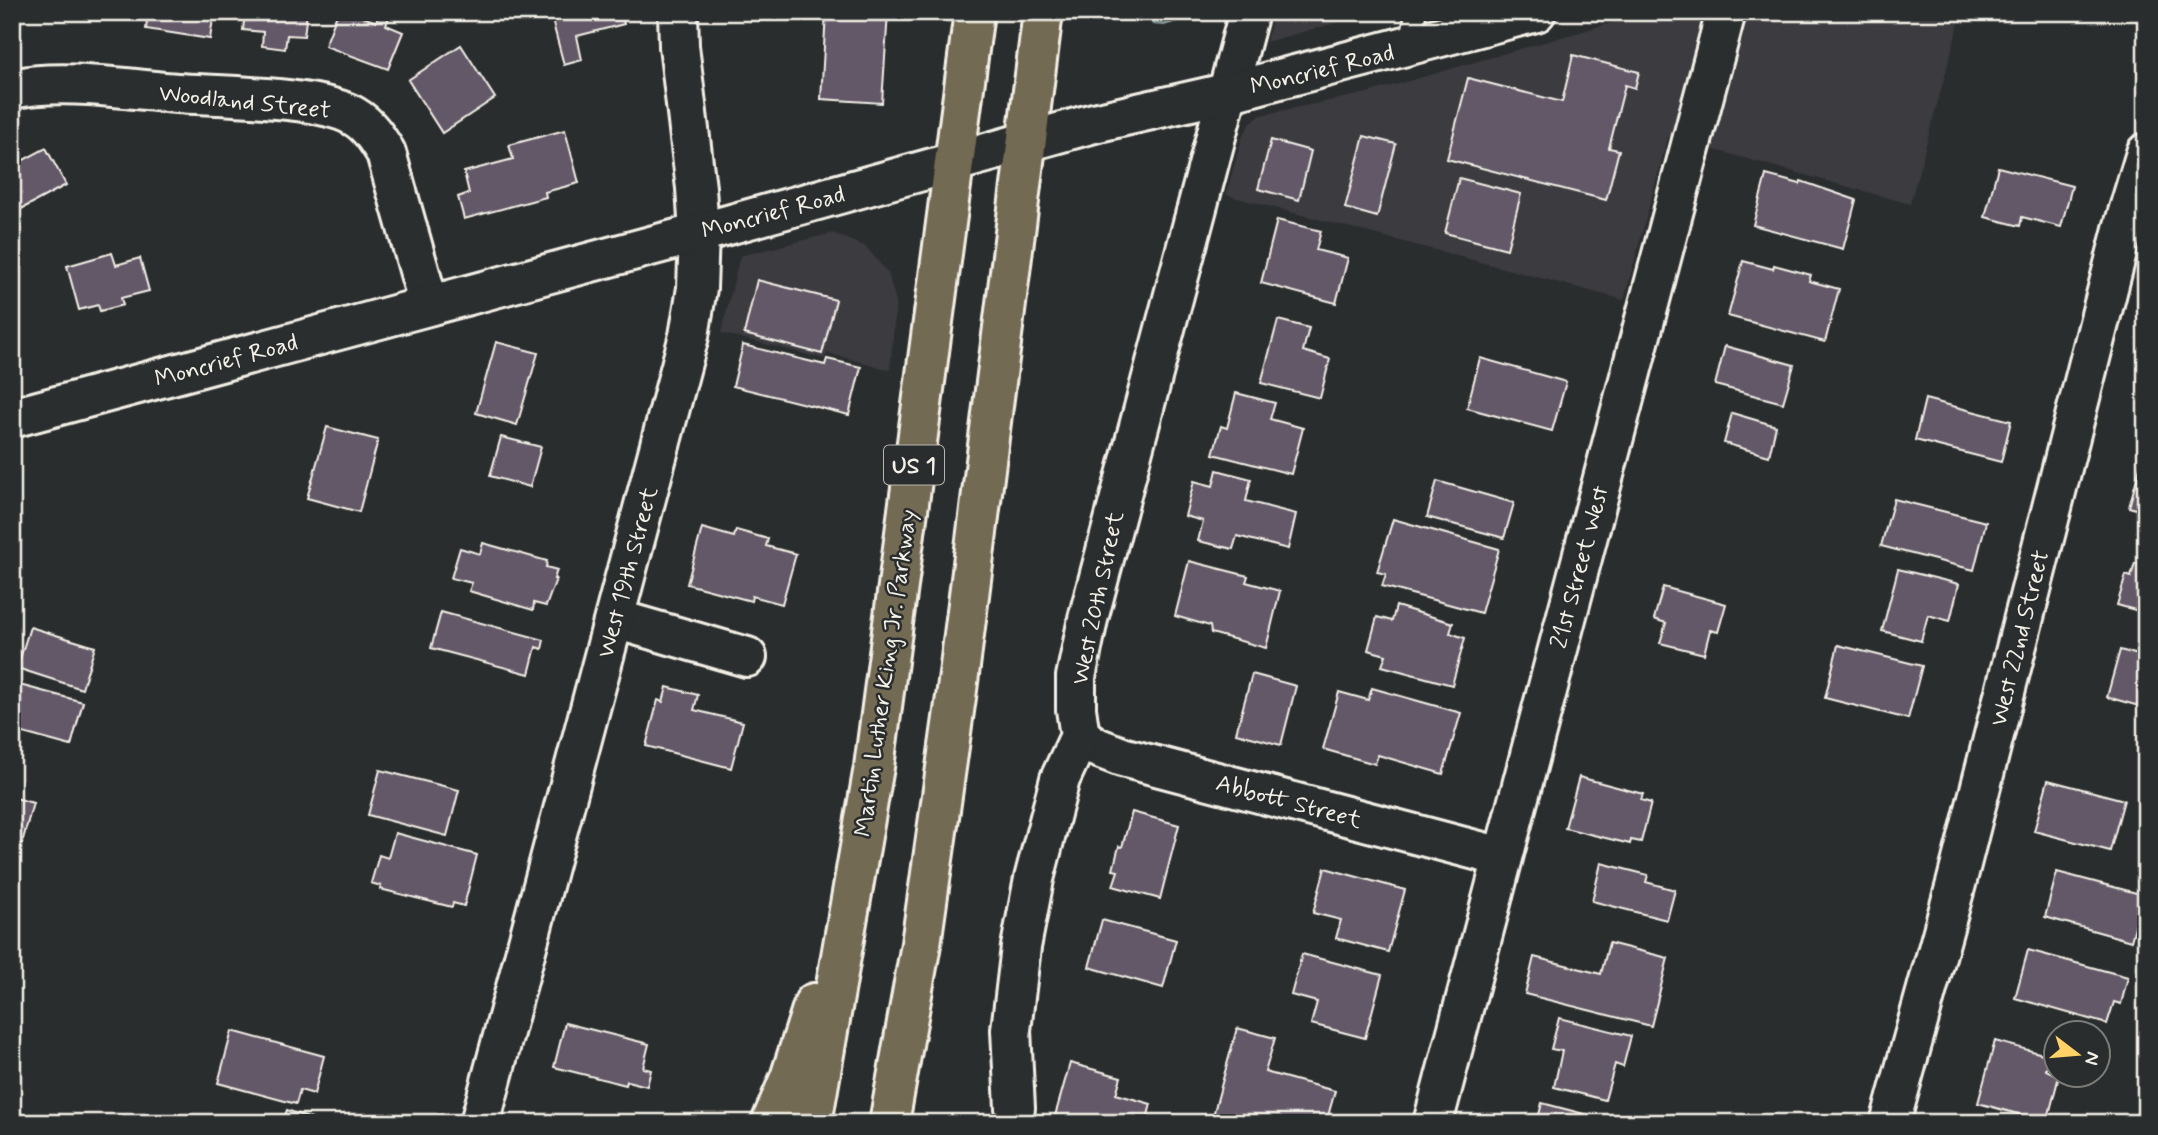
<svg xmlns="http://www.w3.org/2000/svg" width="2158" height="1135" viewBox="0 0 2158 1135" font-family="Mynerve,sans-serif">
<style>
.built{fill:#3b3a3f}
.water{fill:#4a676e;stroke:#8e9e9f;stroke-width:2}
.building{fill:#645968;stroke:#f4f1e8;stroke-width:2}
.lines{fill:none;stroke-linecap:round;stroke-linejoin:round}
.lane-casing{stroke:#f4f1e8;stroke-width:24}
.street-casing{stroke:#f4f1e8;stroke-width:44}
.secondary-casing{stroke:#f4f1e8;stroke-width:44}
.highway-casing{stroke:#f4f1e8;stroke-width:44}
.lane{stroke:#2a2d2e;stroke-width:19}
.street{stroke:#2a2d2e;stroke-width:38}
.secondary{stroke:#2a2d2e;stroke-width:38}
.highway{stroke:#736b52;stroke-width:38}
.labels{text-anchor:middle;stroke-width:5;stroke-linejoin:round;paint-order:stroke}
.shield{fill:#2a2d2e;stroke:#b7b6b0;stroke-width:2}
.shield-label{font-size:23px;font-weight:bold;fill:#f4f1e8}
.street-label{font-size:24px;fill:#f4f1e8;stroke:#2a2d2e}
</style>
<rect width="100%" height="100%" fill="#2a2d2e"/>
<filter id="ink" filterUnits="userSpaceOnUse"><feTurbulence type="fractalNoise" baseFrequency=".0143" numOctaves="2"/><feDisplacementMap in="SourceGraphic" scale="14" xChannelSelector="R" yChannelSelector="G"/><feConvolveMatrix kernelMatrix="1 2 1 2 8 2 1 2 1" color-interpolation-filters="sRGB"/></filter>
<g filter="url(#ink)">
<g class="built">
<polygon points="1274,12 1375,12 1266,42"/>
<polygon points="1649,12 1962,12 1910,204 1668,137 1624,300 1226,195 1242,137 1251,122 1261,115 1367,93"/>
<polygon points="833,233 866,247 888,273 896,302 890,370 828,353 824,359 721,333 740,256"/>
</g>
<polygon class="water" points="1144,12 1180,12 1177,21 1164,25 1153,24"/>
<g class="building">
<polygon points="148,12 214,12 210,39 146,29"/>
<polygon points="245,12 307,12 304,36 287,35 285,49 262,46 263,32 243,30"/>
<polygon points="338,12 350,12 376,22 379,13 389,17 386,25 403,32 388,69 325,46"/>
<polygon points="550,12 621,12 624,24 577,36 582,60 564,65"/>
<polygon points="826,12 888,12 882,103 821,99"/>
<polygon points="461,45 495,98 442,133 408,80"/>
<polygon points="1573,55 1639,72 1635,88 1625,85 1609,148 1619,150 1606,200 1447,159 1468,78 1562,102"/>
<polygon points="565,130 579,183 545,192 546,197 464,219 458,197 469,193 464,172 513,159 509,145"/>
<polygon points="1364,136 1396,144 1377,217 1345,208"/>
<polygon points="1271,140 1311,151 1299,200 1258,189"/>
<polygon points="46,148 66,185 12,214 12,153 14,152 20,162"/>
<polygon points="1998,167 2072,186 2061,227 2022,217 2020,226 1985,217"/>
<polygon points="1766,175 1800,184 1801,181 1856,200 1843,249 1753,225"/>
<polygon points="1459,178 1521,194 1507,249 1445,233"/>
<polygon points="1277,220 1321,231 1316,250 1348,258 1336,303 1261,283"/>
<polygon points="112,253 116,265 140,258 149,291 121,298 123,305 100,311 98,305 79,310 67,266"/>
<polygon points="1743,261 1773,269 1774,265 1811,275 1809,281 1839,289 1825,342 1728,316"/>
<polygon points="757,280 836,300 822,354 744,334"/>
<polygon points="1278,320 1309,328 1303,351 1330,359 1320,398 1261,383"/>
<polygon points="496,342 538,353 517,425 476,413"/>
<polygon points="743,345 825,365 827,359 861,367 849,415 733,386"/>
<polygon points="1725,346 1794,365 1783,403 1715,385"/>
<polygon points="1480,358 1566,382 1552,431 1467,408"/>
<polygon points="1236,393 1275,403 1270,419 1303,428 1291,474 1213,454 1221,426 1227,428"/>
<polygon points="1925,399 2011,421 2001,462 1915,440"/>
<polygon points="1732,413 1776,426 1769,456 1724,443"/>
<polygon points="327,427 378,440 359,512 307,498"/>
<polygon points="501,437 541,447 530,487 490,476"/>
<polygon points="2143,456 2146,456 2146,512 2129,507"/>
<polygon points="1217,470 1251,479 1246,501 1296,514 1288,549 1237,536 1233,549 1198,541 1203,521 1185,516 1194,481 1213,486"/>
<polygon points="1437,481 1514,503 1504,538 1427,517"/>
<polygon points="1894,499 1986,522 1974,570 1881,546"/>
<polygon points="1393,519 1499,549 1481,613 1382,586 1386,574 1377,572"/>
<polygon points="702,528 734,537 736,530 768,539 766,546 796,554 782,604 752,596 751,601 687,584"/>
<polygon points="483,543 547,561 546,567 557,570 554,579 556,579 546,606 534,603 533,610 469,591 472,583 451,578 460,548 480,554"/>
<polygon points="1189,561 1248,576 1246,582 1280,591 1266,648 1211,633 1210,626 1175,616"/>
<polygon points="2135,563 2146,566 2146,613 2117,605 2126,575 2131,577"/>
<polygon points="1898,569 1959,584 1950,621 1928,615 1921,641 1882,631"/>
<polygon points="1663,587 1726,604 1718,632 1710,630 1704,654 1660,643 1666,623 1654,619"/>
<polygon points="1396,606 1453,623 1450,633 1465,638 1452,685 1382,666 1386,655 1368,650 1377,617 1392,621"/>
<polygon points="441,612 544,640 542,649 536,647 529,674 431,648"/>
<polygon points="30,627 95,647 82,689 17,668"/>
<polygon points="1838,645 1922,666 1908,719 1825,698"/>
<polygon points="2120,650 2146,657 2146,708 2107,697"/>
<polygon points="1252,674 1296,686 1281,745 1236,733"/>
<polygon points="12,683 83,702 71,746 12,730"/>
<polygon points="667,687 698,695 694,710 743,722 731,768 646,746 658,700 663,702"/>
<polygon points="1372,688 1461,713 1443,774 1378,755 1375,764 1323,749 1339,692 1368,700"/>
<polygon points="380,770 459,790 447,836 368,815"/>
<polygon points="1579,777 1643,794 1641,800 1651,803 1641,842 1631,840 1630,844 1565,828"/>
<polygon points="2048,780 2124,800 2110,851 2034,831"/>
<polygon points="12,797 33,803 22,843 12,841"/>
<polygon points="1132,812 1179,825 1160,899 1113,886 1118,871 1113,870 1119,846 1122,847"/>
<polygon points="395,833 477,855 464,906 453,903 452,907 380,889 381,886 371,883 379,855 388,858"/>
<polygon points="1601,863 1648,875 1646,882 1675,890 1667,920 1592,901"/>
<polygon points="1325,868 1405,890 1388,952 1336,938 1341,920 1313,913"/>
<polygon points="2057,872 2144,895 2131,941 2045,917"/>
<polygon points="1102,920 1176,940 1163,988 1089,967"/>
<polygon points="1609,943 1668,958 1651,1026 1525,994 1534,957 1601,974"/>
<polygon points="2028,950 2128,977 2121,1004 2114,1002 2107,1024 2015,998"/>
<polygon points="1302,954 1382,975 1365,1038 1311,1024 1317,1002 1291,995"/>
<polygon points="1559,1018 1631,1036 1623,1067 1615,1064 1605,1100 1554,1087 1562,1051 1551,1049"/>
<polygon points="565,1023 649,1044 643,1068 651,1070 647,1086 627,1081 626,1085 554,1067"/>
<polygon points="1237,1028 1275,1038 1265,1072 1335,1091 1326,1123 1211,1123"/>
<polygon points="232,1031 324,1056 314,1094 300,1090 296,1104 218,1083"/>
<polygon points="1995,1041 2050,1056 2046,1070 2059,1076 2047,1122 1978,1103"/>
<polygon points="1070,1063 1121,1077 1116,1094 1151,1104 1146,1123 1053,1123"/>
<polygon points="1542,1103 1588,1115 1586,1123 1537,1123"/>
<polygon points="287,1110 322,1123 282,1123"/>
</g>
<g class="lines">
<defs>
<polyline id="lane" points="1409,46 1416,12"/>
<g id="street">
<path d="M12 89C60 78 127 89 177 93 220 96 321 96 355 117 369 125 378 140 386 153L429 305"/>
<polyline points="615,619 747,657"/>
<polyline points="1080,736 1096,747 1122,757 1502,857"/>
<polyline points="1015,1108 1011,1030 1021,947 1034,879 1060,779 1080,736 1076,709 1076,677 1088,619 1249,12"/>
<polyline points="480,1123 689,336 697,288 699,233 696,188 679,46 678,12"/>
<polyline points="1433,1123 1726,12"/>
<polyline points="1890,1123 1956,884 2123,229 2146,153"/>
</g>
<polyline id="secondary" points="12,418 699,233 1094,123 1226,93 1536,12"/>
<g id="highway">
<polyline points="771,1123 790,1078 814,1003"/>
<polyline points="812,1123 874,767 974,12"/>
<polyline points="889,1123 921,944 957,690 1043,12"/>
</g>
</defs>
<use href="#lane" class="lane-casing"/>
<use href="#street" class="street-casing"/>
<use href="#secondary" class="secondary-casing"/>
<use href="#highway" class="highway-casing"/>
<use href="#lane" class="lane"/>
<use href="#street" class="street"/>
<use href="#secondary" class="secondary"/>
<use href="#highway" class="highway"/>
</g>
</g>
<g class="labels">
<rect class="shield" x="884" y="445.5" width="60" height="39" rx="5"/>
<g class="shield-label">
<text x="914" y="473">US 1</text>
</g>
<g class="street-label">
<text transform="translate(1322 69) rotate(-14)" y="8">Moncrief Road</text>
<text transform="translate(245 101) rotate(6)" y="8">Woodland Street</text>
<text transform="translate(773 212) rotate(-15)" y="8">Moncrief Road</text>
<text transform="translate(226 360) rotate(-15)" y="8">Moncrief Road</text>
<text transform="translate(1579 567) rotate(-75)" y="8">21st Street West</text>
<text transform="translate(627 572) rotate(-75)" y="8">West 19th Street</text>
<text transform="translate(1097 598) rotate(-78)" y="8">West 20th Street</text>
<text transform="translate(2019 638) rotate(-76)" y="8">West 22nd Street</text>
<text transform="translate(885 673) rotate(-82)" y="8">Martin Luther King Jr. Parkway</text>
<text transform="translate(1289 801) rotate(15)" y="8">Abbott Street</text>
</g>
</g>
<rect width="2158" height="1135" fill="none" stroke="#2a2d2e" stroke-width="42"/>
<rect x="21" y="21" width="2116" height="1093" fill="none" stroke="#f4f1e8" stroke-width="2.5" filter="url(#ink)"/>
<g transform="translate(2077 1054) rotate(106)"><circle r="33" fill="#2a2d2e" stroke="#7b7b78" stroke-width="2"/>
<path d="M0-5L12 26L0 18L-12 26Z" fill="#ffd166"/>
<text y="-10" font-size="19" font-weight="bold" text-anchor="middle" fill="#f4f1e8">N</text>
</g>
</svg>
